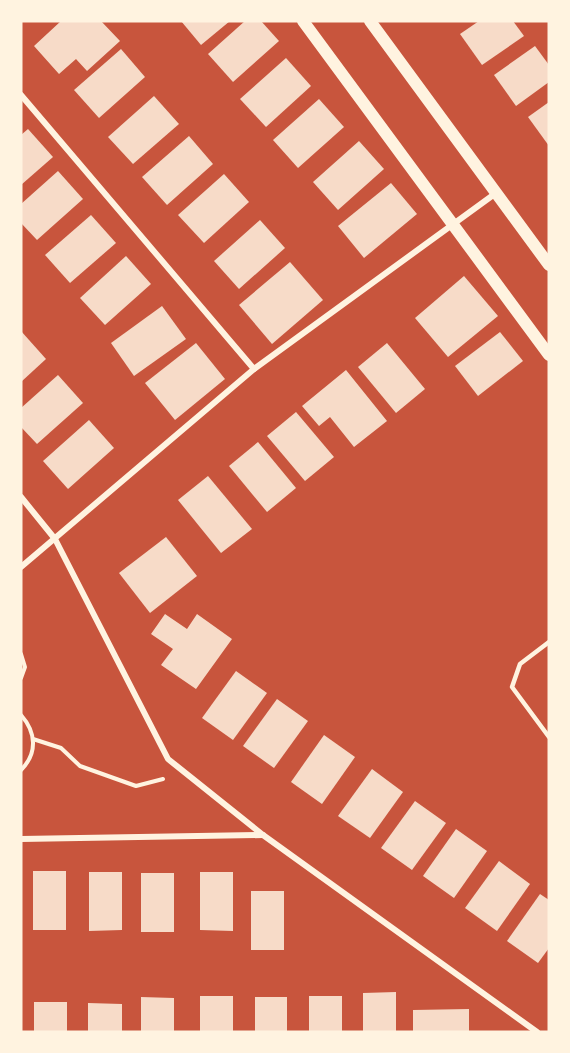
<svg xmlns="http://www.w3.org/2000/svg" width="570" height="1053" viewBox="0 0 570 1053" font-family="Signika,sans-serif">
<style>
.building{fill:#f7dbc8}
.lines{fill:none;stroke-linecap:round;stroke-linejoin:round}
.path{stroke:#fff3e0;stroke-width:4}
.service{stroke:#fff3e0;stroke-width:4.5}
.minor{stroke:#fff3e0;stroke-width:6}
.secondary{stroke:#fff3e0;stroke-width:12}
</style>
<rect width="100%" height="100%" fill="#c8553d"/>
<g class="building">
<polygon points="61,21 101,21 120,41 87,71 76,59 59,74 34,46"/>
<polygon points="181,21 230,21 201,45"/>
<polygon points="245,21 261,21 279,41 233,82 208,54"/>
<polygon points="479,21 513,21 524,36 482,65 460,34"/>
<polygon points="535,46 549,65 549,82 516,106 494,75"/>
<polygon points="121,49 145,77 99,118 74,90"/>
<polygon points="286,58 311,86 266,127 240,99"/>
<polygon points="154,96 179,124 133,164 108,137"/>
<polygon points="319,99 344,127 298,168 273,140"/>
<polygon points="549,102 549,146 528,117"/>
<polygon points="28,129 53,157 21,185 21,135"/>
<polygon points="189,136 213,164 167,205 142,177"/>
<polygon points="359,141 384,169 338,210 313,182"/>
<polygon points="58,171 83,199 37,240 21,223 21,204"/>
<polygon points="224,174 249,202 204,243 178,215"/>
<polygon points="391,183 417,214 364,258 338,226"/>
<polygon points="91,215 116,243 70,283 45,255"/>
<polygon points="260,220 285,248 239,289 214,261"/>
<polygon points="126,256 151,284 105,325 80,298"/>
<polygon points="290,262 323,300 272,344 239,305"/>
<polygon points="464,276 498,316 448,357 415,318"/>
<polygon points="162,306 186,339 134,376 111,343"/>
<polygon points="21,331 46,359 21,382"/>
<polygon points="500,332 523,361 478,396 455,366"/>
<polygon points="196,343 225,379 175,420 145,383"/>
<polygon points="387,343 425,389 396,413 358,367"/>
<polygon points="346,370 387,421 354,447 330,417 319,426 302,406"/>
<polygon points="58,375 83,403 37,444 21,427 21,408"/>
<polygon points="296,412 334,457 305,481 267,436"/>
<polygon points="89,420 114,448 68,489 43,461"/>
<polygon points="258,442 296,488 267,512 229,466"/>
<polygon points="208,476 252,529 221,553 178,500"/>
<polygon points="166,537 197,576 150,613 119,573"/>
<polygon points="165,614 187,629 197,614 232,639 196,689 161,665 173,649 151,634"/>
<polygon points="236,671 267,693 233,740 202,718"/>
<polygon points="277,699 308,721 274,768 243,746"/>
<polygon points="324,735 355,757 322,804 291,782"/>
<polygon points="372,769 403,792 370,838 338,816"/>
<polygon points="415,801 446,823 412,870 381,848"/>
<polygon points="456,829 487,851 454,898 423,876"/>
<polygon points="499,861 530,884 497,931 465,908"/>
<rect x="33" y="871" width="33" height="59"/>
<polygon points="89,872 122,872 122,930 89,931"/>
<polygon points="200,872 233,872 233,931 200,930"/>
<rect x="141" y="873" width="33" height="59"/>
<rect x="251" y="891" width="33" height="59"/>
<polygon points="540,894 549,900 549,948 538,963 507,941"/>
<polygon points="396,992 396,1032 363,1032 363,993"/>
<rect x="200" y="996" width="33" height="36"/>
<rect x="309" y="996" width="33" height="36"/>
<polygon points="141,997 174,998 174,1032 141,1032"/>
<rect x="255" y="997" width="32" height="35"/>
<rect x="34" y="1002" width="33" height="30"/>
<polygon points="88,1003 122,1004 122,1032 88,1032"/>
<polygon points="469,1009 469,1032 413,1032 413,1010"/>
</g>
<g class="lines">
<g class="path">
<polyline points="21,654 25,667 21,678"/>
<path d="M21 715C36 732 38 753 21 770"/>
<polyline points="33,739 61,748 80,766 136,786 163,779"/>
</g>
<polyline class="service" points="549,642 520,664 512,687 549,737"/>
<g class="minor">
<polyline points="21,95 254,369"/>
<polyline points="21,497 55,539 168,759 263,835 537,1032"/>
<polyline points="21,567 254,369 496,193"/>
<polyline points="21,839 263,835"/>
</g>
<g class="secondary">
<polyline points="303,21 549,355"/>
<polyline points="370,21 549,265"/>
</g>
</g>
<rect width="570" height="1053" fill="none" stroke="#fff3e0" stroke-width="45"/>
</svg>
